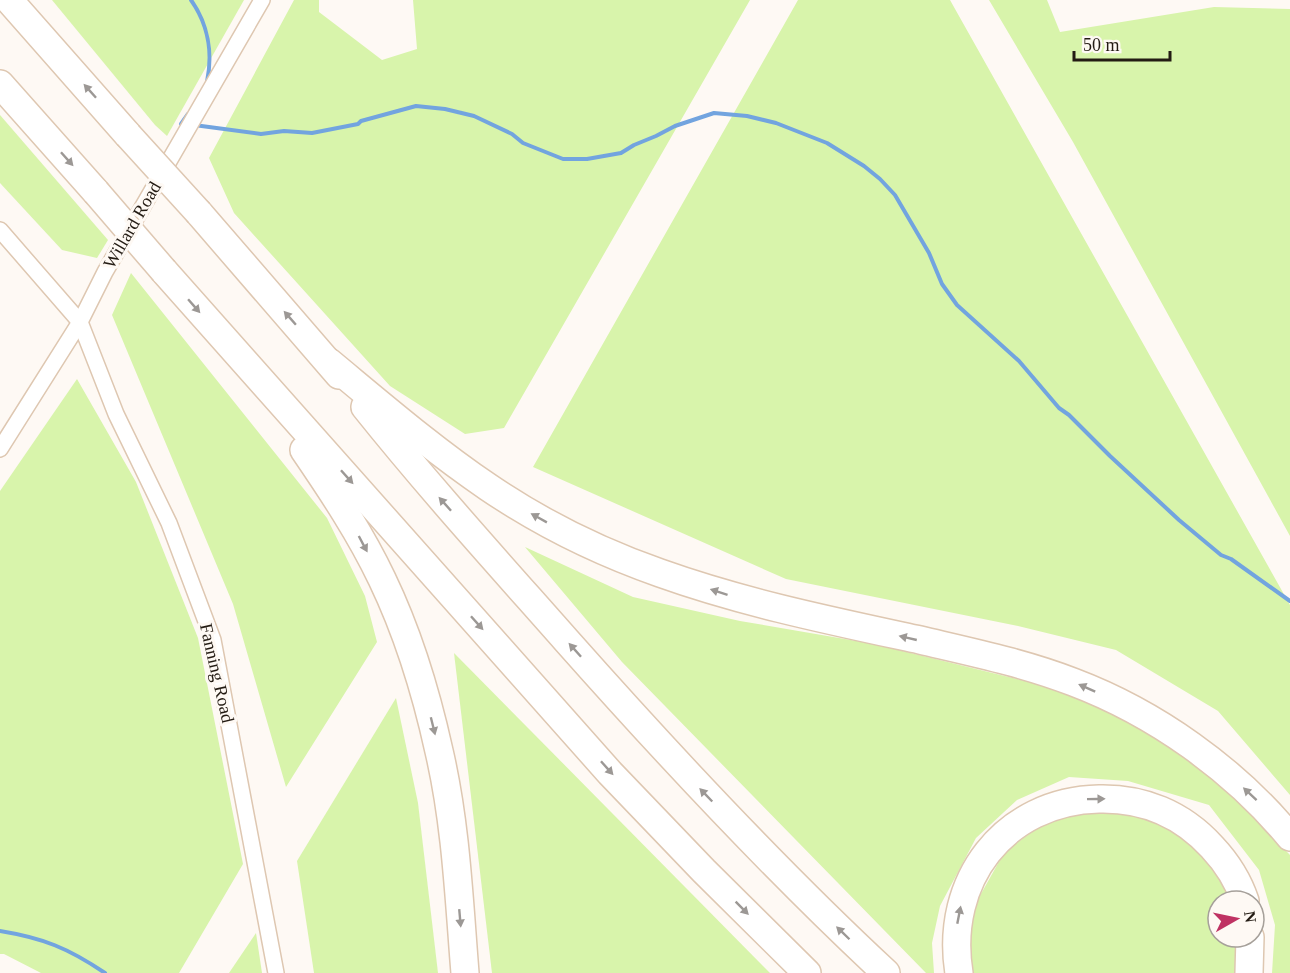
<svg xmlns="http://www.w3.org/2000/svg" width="1290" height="973" viewBox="0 0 1290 973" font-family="Georgia,serif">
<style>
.green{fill:#d8f4ab}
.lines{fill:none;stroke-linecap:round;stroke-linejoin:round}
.stream{stroke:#72a4df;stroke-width:4}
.minor-casing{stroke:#dec7b1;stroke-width:18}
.motorway-casing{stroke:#dec7b1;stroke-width:30}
.minor{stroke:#fff;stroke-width:15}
.motorway{stroke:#fff;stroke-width:27}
.motorway-bridge-casing{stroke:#dec7b1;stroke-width:30;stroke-linecap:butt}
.motorway-bridge{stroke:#fff;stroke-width:27}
.oneway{fill:#9c9895}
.labels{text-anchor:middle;stroke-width:6;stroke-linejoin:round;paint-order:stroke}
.street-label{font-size:18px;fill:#231b13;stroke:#fef9f4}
</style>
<rect width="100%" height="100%" fill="#fef9f4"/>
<g class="green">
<polygon points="52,0 244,0 167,136 155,125"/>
<polygon points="294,0 319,0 319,12 382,60 417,49 413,0 750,0 504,428 465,434 390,386 234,213 209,158"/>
<polygon points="798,0 950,0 1290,605 1290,795 1218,711 1116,650 1018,626 786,579 533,467"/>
<polygon points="989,0 1047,0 1060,32 1214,7 1290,9 1290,536 1073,142"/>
<polygon points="0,115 108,240 97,258 62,250 0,183"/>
<polygon points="131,273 327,518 365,596 377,642 286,787 233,604 112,315"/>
<polygon points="77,379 136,482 198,638 243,864 179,973 41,973 4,954 0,954 0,491"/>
<polygon points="525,547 633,597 740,621 874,644 1050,687 1123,718 1216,778 1290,855 1290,973 1272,973 1275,925 1259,870 1209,805 1128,781 1069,777 1017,800 976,838 940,906 932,943 934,973 926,973 622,662"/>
<polygon points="454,653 770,973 492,973"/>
<polygon points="396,698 418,803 438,973 314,973 297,861"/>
<polygon points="1107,807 1154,815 1191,837 1223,880 1231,901 1218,901 1218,937 1238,937 1236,973 972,973 967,954 973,908 1005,851 1049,820"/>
<polygon points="256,933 262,973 229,973"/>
</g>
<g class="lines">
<g class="stream">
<path d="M191 0C208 24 213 53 207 82"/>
<polyline points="181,124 188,114"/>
<polyline points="194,125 261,134 284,131 312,133 358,124 361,121 416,106 445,109 474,116 512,134 523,143 563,159 587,159 621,153 634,145 656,136 675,126 714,113 747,116 776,123 827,143 864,166 880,179 895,195 929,253 942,284 957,305 1019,361 1059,408 1069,415 1110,456 1179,520 1221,555 1231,559 1290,601"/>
<path d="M0 931C43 938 68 948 105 973"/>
</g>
<defs>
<g id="minor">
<polyline points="0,230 80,322 116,414 169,523 213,640 276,973"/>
<polyline points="0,449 80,322 105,272 262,0"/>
</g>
<g id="motorway">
<polyline points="9,0 128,135"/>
<polyline points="0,84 96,192"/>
<polyline points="199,213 339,375"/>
<polyline points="164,271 610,773 704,871 807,973"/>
<path d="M329 362C381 405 432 449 488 487 541 523 600 552 660 573 744 603 832 621 920 640 971 652 1024 663 1073 682 1155 713 1234 769 1290 837"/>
<path d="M365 407C429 487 498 563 566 640 668 755 773 868 886 973"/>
<path d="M304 450C332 491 360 533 382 579 408 633 426 692 439 751 456 824 459 899 465 973"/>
<path d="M959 973C944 881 1004 801 1099 799 1143 798 1182 814 1212 847 1227 863 1238 880 1245 901"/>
<polyline points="1249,973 1250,937"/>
</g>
</defs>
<use href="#minor" class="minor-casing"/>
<use href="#motorway" class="motorway-casing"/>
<use href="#minor" class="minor"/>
<use href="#motorway" class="motorway"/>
<defs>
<g id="motorway-bridge">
<polyline points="128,135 199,213"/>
<polyline points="96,192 164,271"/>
</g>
</defs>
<use href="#motorway-bridge" class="motorway-bridge-casing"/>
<use href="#motorway-bridge" class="motorway-bridge"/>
</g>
<defs><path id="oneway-solid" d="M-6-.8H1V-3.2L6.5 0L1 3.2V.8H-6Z" transform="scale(1.5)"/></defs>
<g class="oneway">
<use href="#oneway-solid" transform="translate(90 91) rotate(-132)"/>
<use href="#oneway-solid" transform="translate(67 159) rotate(48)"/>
<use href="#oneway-solid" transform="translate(194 306) rotate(49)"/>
<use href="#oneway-solid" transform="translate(290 318) rotate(-131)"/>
<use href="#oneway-solid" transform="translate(347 477) rotate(48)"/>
<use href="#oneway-solid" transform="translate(445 504) rotate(-132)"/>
<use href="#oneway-solid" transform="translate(539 518) rotate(-151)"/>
<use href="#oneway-solid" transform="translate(363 544) rotate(62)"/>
<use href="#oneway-solid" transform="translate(719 592) rotate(-162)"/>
<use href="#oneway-solid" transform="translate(477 623) rotate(48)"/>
<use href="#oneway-solid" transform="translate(908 638) rotate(-167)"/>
<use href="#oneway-solid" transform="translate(575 650) rotate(-132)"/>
<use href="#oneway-solid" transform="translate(1087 688) rotate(-156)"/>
<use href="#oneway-solid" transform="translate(433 726) rotate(76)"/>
<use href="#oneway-solid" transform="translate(607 768) rotate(48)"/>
<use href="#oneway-solid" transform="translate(1250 794) rotate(-137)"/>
<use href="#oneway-solid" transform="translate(706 795) rotate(-134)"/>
<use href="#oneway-solid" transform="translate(1096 799) rotate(-1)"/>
<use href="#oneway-solid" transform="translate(742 908) rotate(45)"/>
<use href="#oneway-solid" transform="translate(959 915) rotate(-79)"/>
<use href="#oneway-solid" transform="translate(460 918) rotate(85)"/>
<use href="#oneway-solid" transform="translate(843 933) rotate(-136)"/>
</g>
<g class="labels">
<g class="street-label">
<text transform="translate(132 225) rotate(-60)" y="6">Willard Road</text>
<text transform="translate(217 673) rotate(77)" y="6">Fanning Road</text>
</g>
</g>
<g transform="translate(1236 919) rotate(81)"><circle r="28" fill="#fef9f4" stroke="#a6a09a" stroke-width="1.5"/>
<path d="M0-4.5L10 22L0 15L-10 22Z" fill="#bf3263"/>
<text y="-9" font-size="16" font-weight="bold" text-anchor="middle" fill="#231b13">N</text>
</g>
<path d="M1074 51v9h96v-9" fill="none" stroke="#231b13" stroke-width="3"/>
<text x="1083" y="51" font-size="18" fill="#231b13" stroke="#fef9f4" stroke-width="4.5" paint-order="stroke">50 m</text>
</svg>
